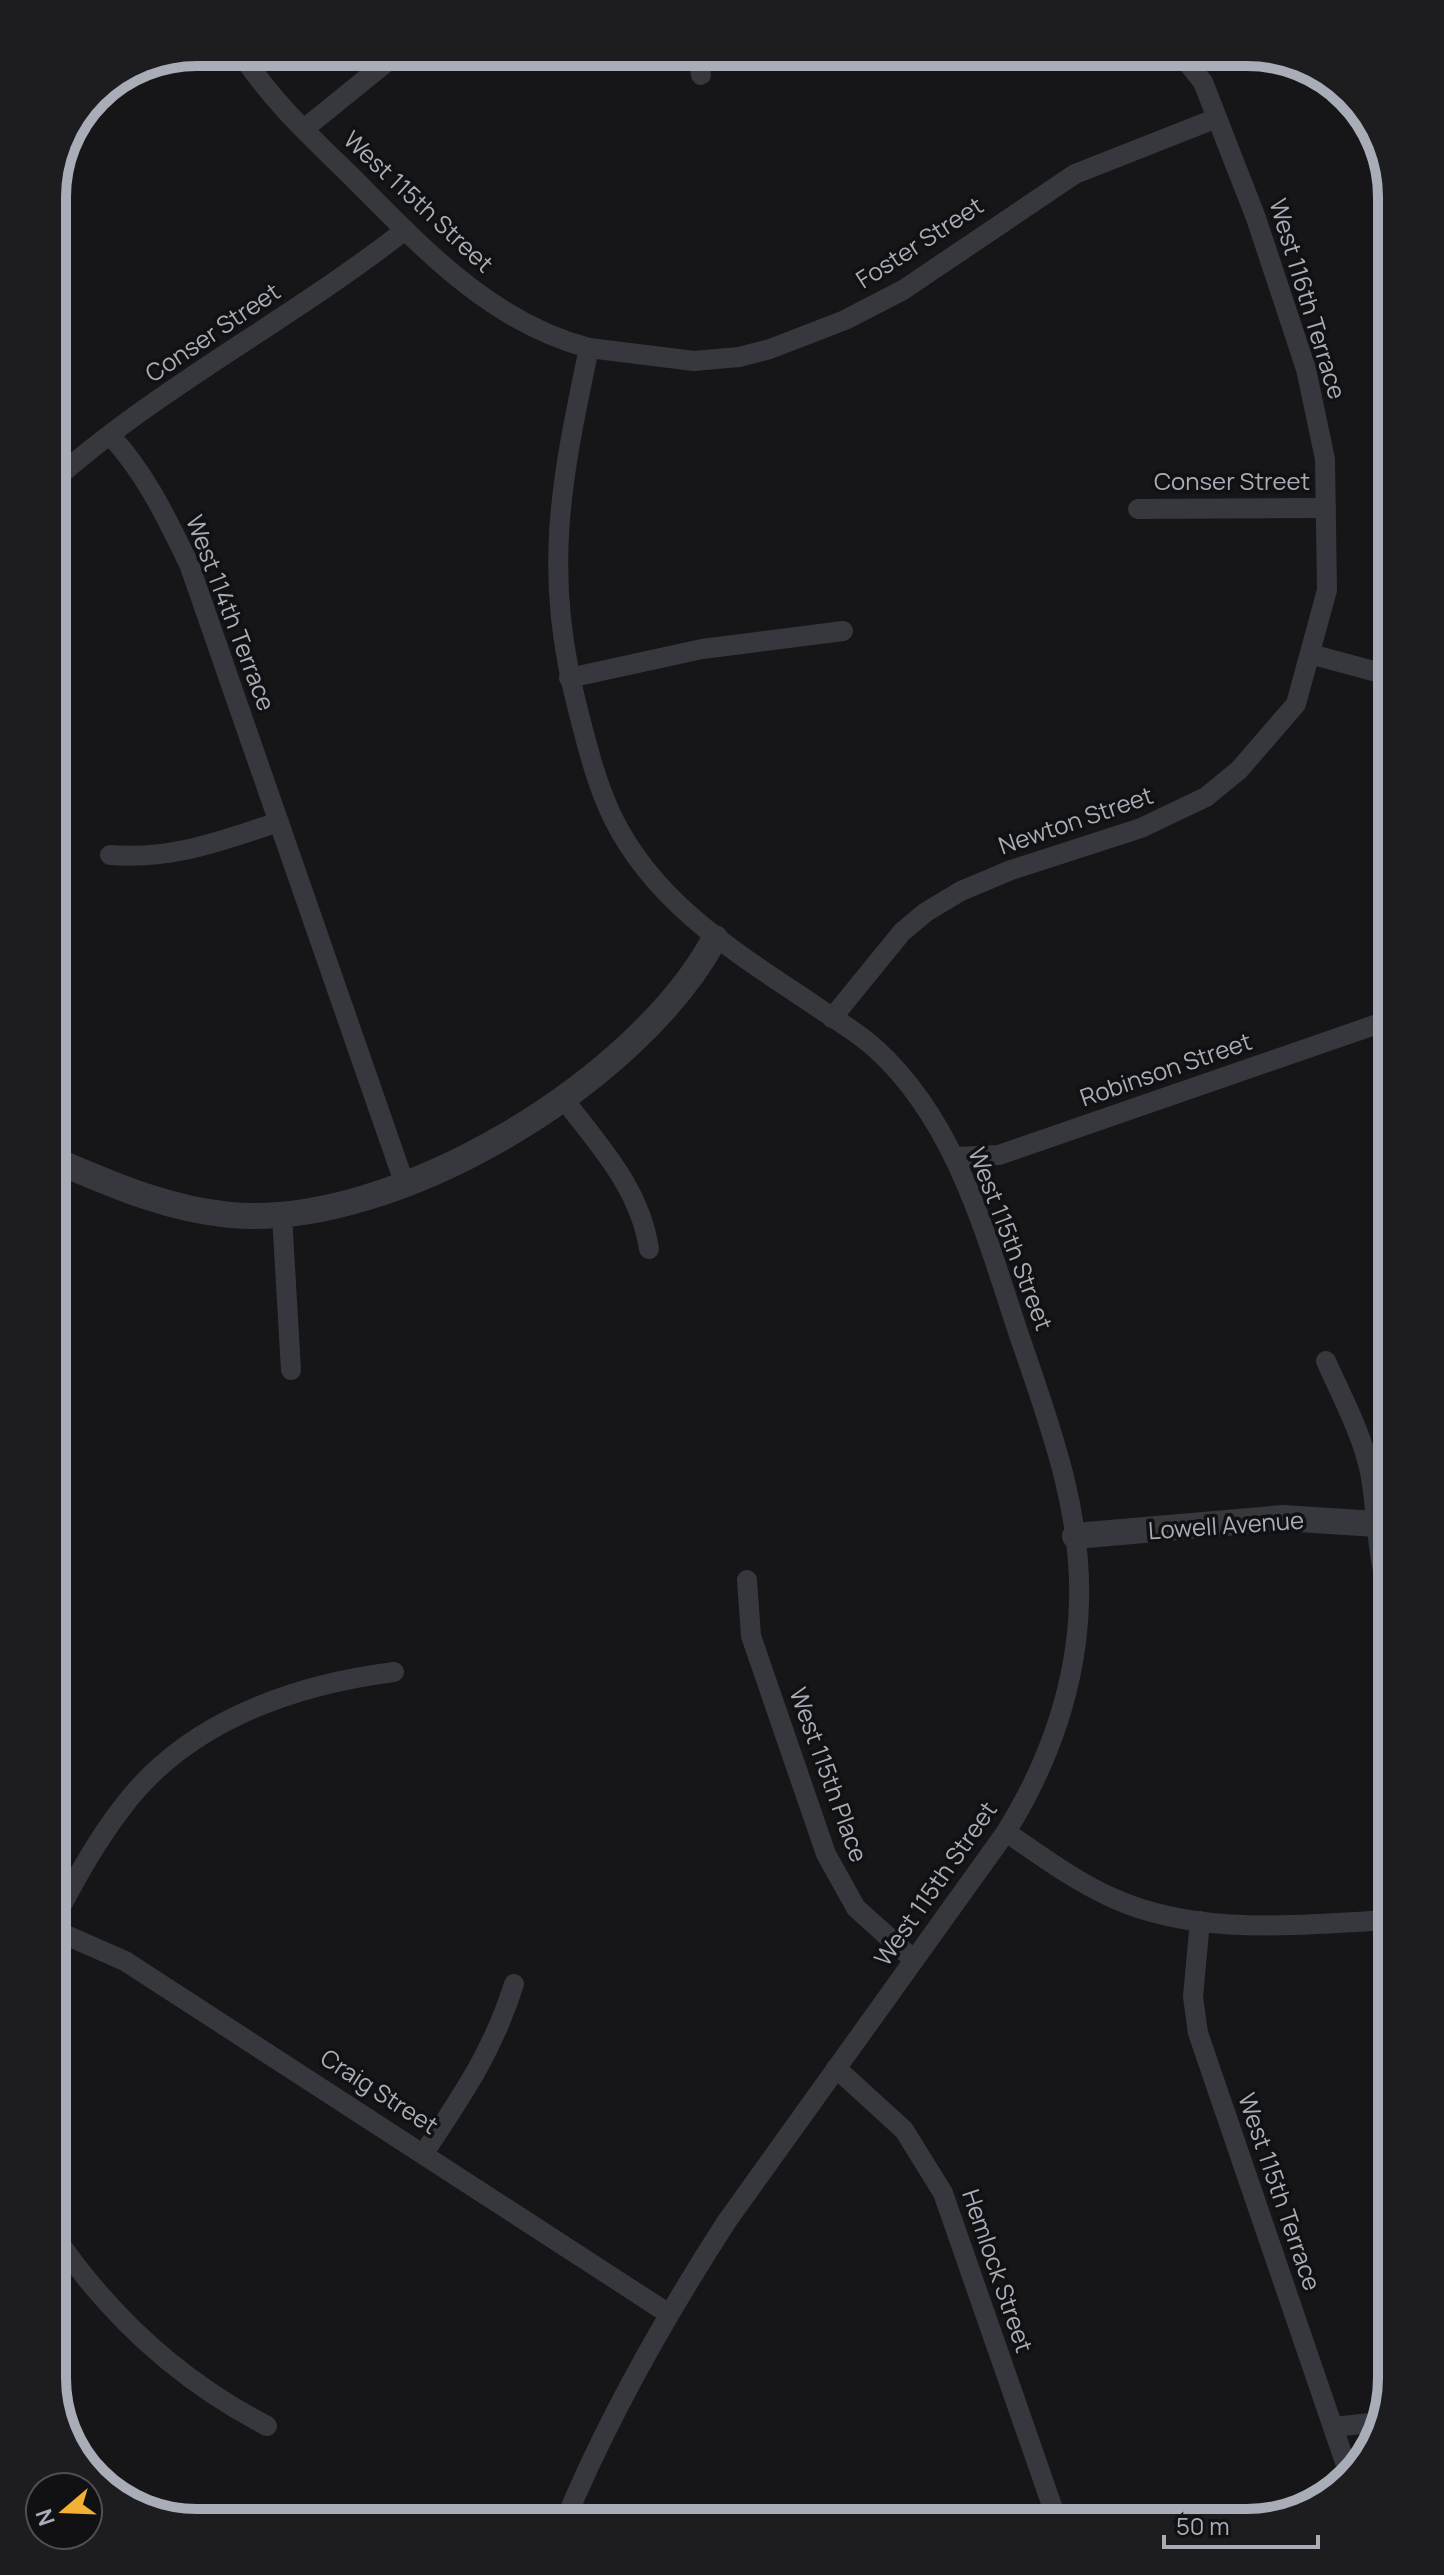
<svg xmlns="http://www.w3.org/2000/svg" width="1444" height="2575" viewBox="0 0 1444 2575" font-family="Manrope,sans-serif">
<style>
.lines{fill:none;stroke-linecap:round;stroke-linejoin:round}
.minor{stroke:#37383d;stroke-width:20}
.tertiary{stroke:#37383d;stroke-width:26}
.labels{text-anchor:middle;stroke-width:7;stroke-linejoin:round;paint-order:stroke}
.street-label{font-size:24px;fill:#a8adb8;stroke:#111113}
.rim{fill:none;stroke:#a8adb8;stroke-width:10}
</style>
<rect width="100%" height="100%" fill="#161618"/>
<g class="lines">
<g class="minor">
<path d="M240 52C270 99 310 136 350 175 420 245 489 322 589 348 560 486 542 573 579 714 588 749 597 785 613 818 656 905 737 953 814 1005 834 1019 858 1032 876 1049 956 1122 985 1233 1018 1332 1048 1420 1082 1508 1079 1602 1077 1684 1049 1763 1006 1832L727 2221C665 2317 608 2417 564 2523"/>
<polyline points="697,52 701,75"/>
<polyline points="304,129 399,52"/>
<polyline points="589,348 694,361 739,357 770,349 845,320 903,290 1075,174 1217,118"/>
<path d="M110 435C146 474 166 517 189 564L405 1185"/>
<path d="M52 482C160 386 292 319 405 230"/>
<polyline points="1138,509 1326,508"/>
<polyline points="1310,654 1392,676"/>
<polyline points="569,678 702,649 843,631"/>
<path d="M110 855C174 860 219 841 279 822"/>
<polyline points="832,1018 902,932 926,912 961,891 1011,870 1141,828 1206,797 1239,770 1296,704 1327,590 1325,459 1306,369 1256,218 1203,82 1179,52"/>
<path d="M562 1097C598 1144 640 1188 649 1249"/>
<polyline points="954,1157 999,1155 1392,1019"/>
<polyline points="282,1215 291,1370"/>
<path d="M1326 1361C1342 1397 1362 1434 1370 1472 1378 1515 1376 1561 1392 1602"/>
<polyline points="747,1580 751,1636 826,1854 856,1908 914,1960"/>
<path d="M1006 1832C1041 1856 1076 1882 1115 1899 1201 1937 1300 1924 1392 1920"/>
<polyline points="1200,1921 1193,1997 1198,2033 1349,2474"/>
<path d="M52 1923C74 1883 94 1844 122 1808 186 1722 292 1685 394 1672"/>
<polyline points="52,1929 125,1961 669,2314"/>
<polyline points="836,2068 904,2130 943,2193 1058,2523"/>
<path d="M424 2153C463 2094 492 2053 514 1984"/>
<path d="M52 2232C108 2315 178 2380 267 2426"/>
<polyline points="1333,2427 1380,2422"/>
</g>
<g class="tertiary">
<path d="M52 1159C111 1184 166 1209 230 1215 394 1230 639 1081 715 938"/>
<polyline points="1075,1536 1283,1518 1392,1525"/>
</g>
</g>
<g class="labels">
<g class="street-label">
<text transform="translate(418 202) rotate(43)" y="8">West 115th Street</text>
<text transform="translate(920 243) rotate(-33)" y="8">Foster Street</text>
<text transform="translate(1307 299) rotate(73)" y="8">West 116th Terrace</text>
<text transform="translate(213 333) rotate(-34)" y="8">Conser Street</text>
<text x="1232" y="490">Conser Street</text>
<text transform="translate(230 613) rotate(69)" y="8">West 114th Terrace</text>
<text transform="translate(1076 821) rotate(-19)" y="8">Newton Street</text>
<text transform="translate(1166 1070) rotate(-19)" y="8">Robinson Street</text>
<text transform="translate(1010 1239) rotate(69)" y="8">West 115th Street</text>
<text transform="translate(1226 1526) rotate(-4)" y="8">Lowell Avenue</text>
<text transform="translate(828 1775) rotate(70)" y="8">West 115th Place</text>
<text transform="translate(936 1884) rotate(-55)" y="8">West 115th Street</text>
<text transform="translate(379 2092) rotate(33)" y="8">Craig Street</text>
<text transform="translate(1279 2192) rotate(71)" y="8">West 115th Terrace</text>
<text transform="translate(997 2271) rotate(71)" y="8">Hemlock Street</text>
</g>
</g>
<path d="M0 0H1444V2575H0ZM197 66H1247A131 131 0 0 1 1378 197V2378A131 131 0 0 1 1247 2509H197A131 131 0 0 1 66 2378V197A131 131 0 0 1 197 66Z" fill="#1d1d20" fill-rule="evenodd"/>
<path class="rim" d="M197 66H1247A131 131 0 0 1 1378 197V2378A131 131 0 0 1 1247 2509H197A131 131 0 0 1 66 2378V197A131 131 0 0 1 197 66Z"/>
<g transform="translate(64 2511) rotate(251)"><circle r="38" fill="#111113" stroke="#4d4f55" stroke-width="2"/>
<path d="M0-6L14 30L0 20L-14 30Z" fill="#f2b134"/>
<text y="-12" font-size="22" font-weight="bold" text-anchor="middle" fill="#a8adb8">N</text>
</g>
<path d="M1164 2535v12h154v-12" fill="none" stroke="#a8adb8" stroke-width="4"/>
<text x="1176" y="2535" font-size="24" fill="#a8adb8" stroke="#111113" stroke-width="6" paint-order="stroke">50 m</text>
</svg>
